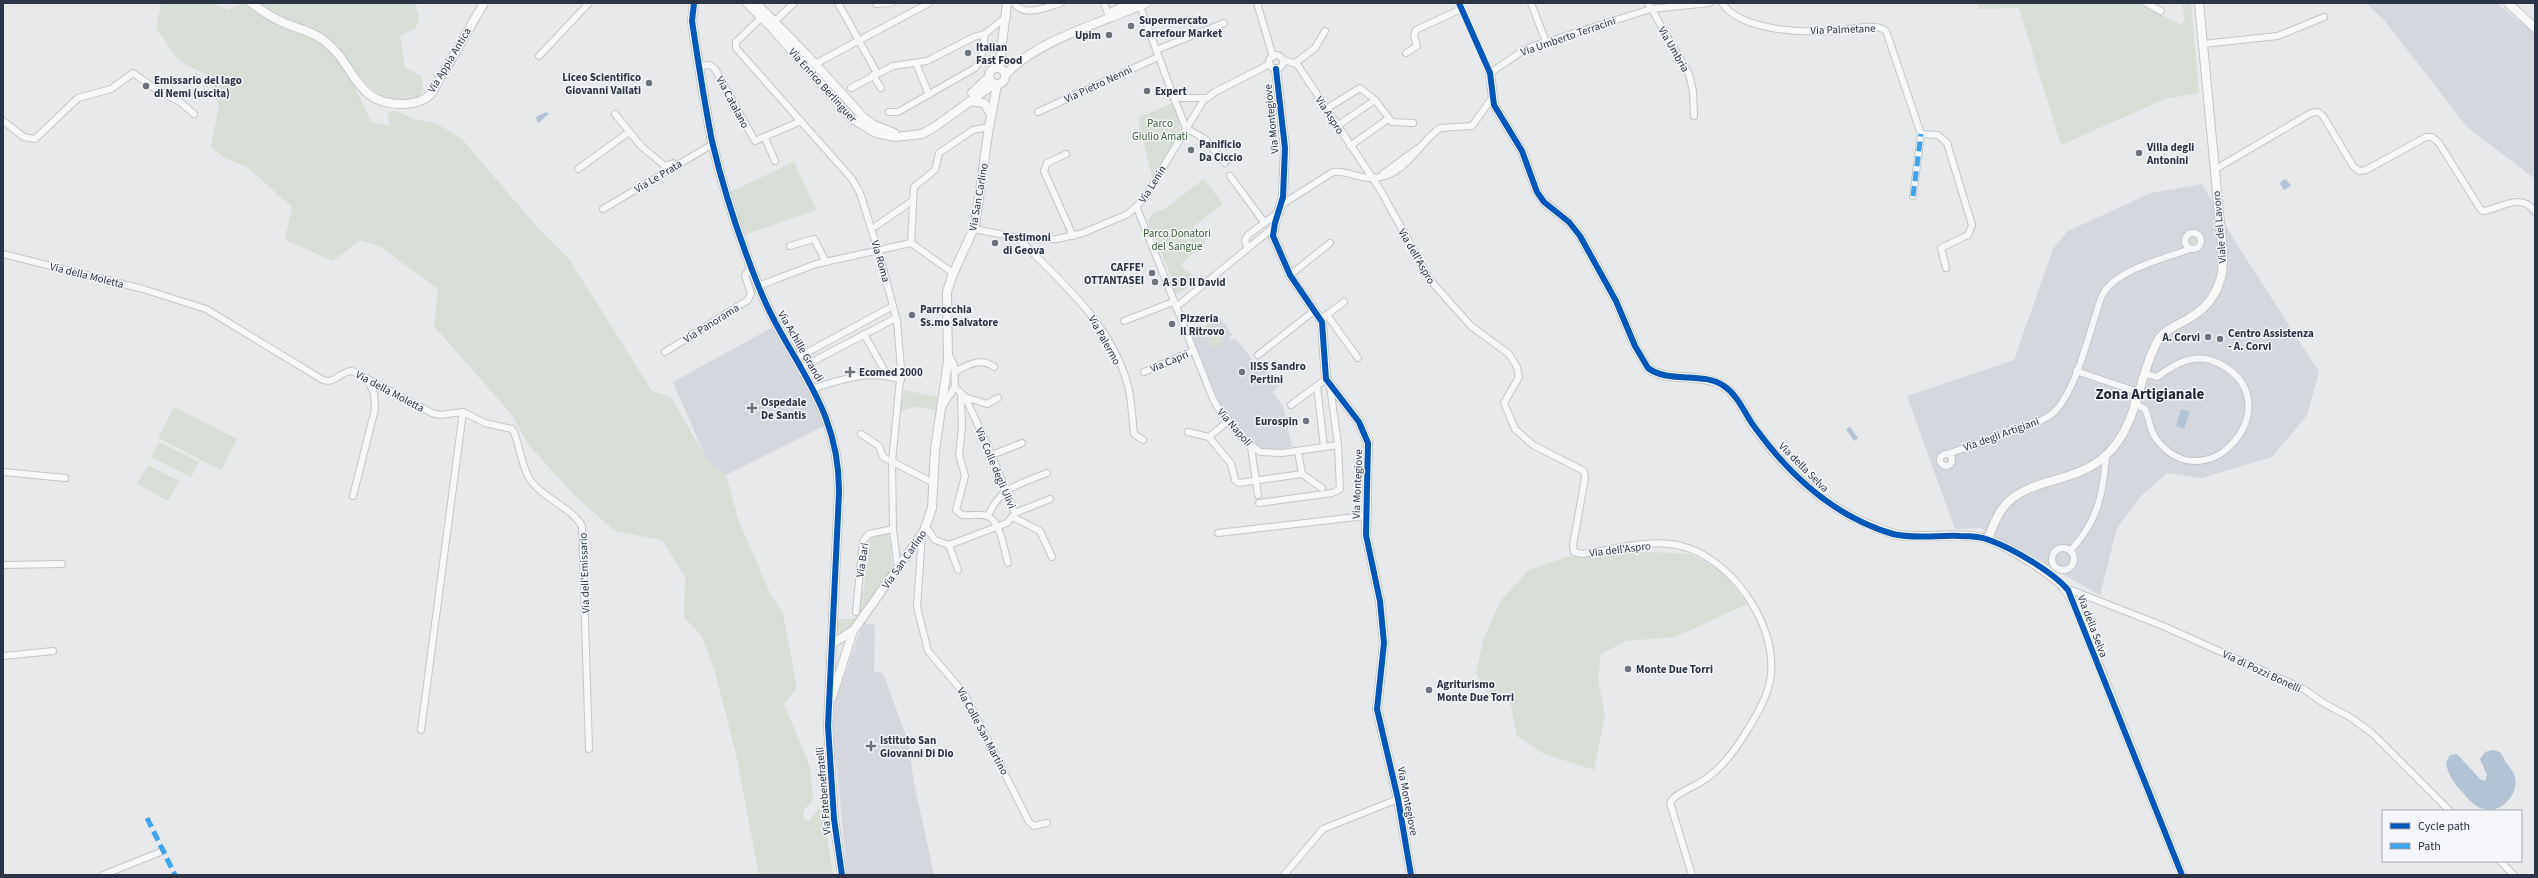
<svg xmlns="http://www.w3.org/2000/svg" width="2538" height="878" viewBox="0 0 2538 878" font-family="'Source Sans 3',sans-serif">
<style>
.built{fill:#d4d7dd}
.green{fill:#d6ded6}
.water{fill:#b4c4d5}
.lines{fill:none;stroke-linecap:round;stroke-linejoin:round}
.street-casing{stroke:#c4c6c8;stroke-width:8}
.secondary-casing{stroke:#c4c6c8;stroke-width:10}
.street{stroke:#f5f6f7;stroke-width:6}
.secondary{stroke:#f8f8f8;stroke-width:8}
.quiet{stroke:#3ea3ec;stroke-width:5;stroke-dasharray:10 5;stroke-linecap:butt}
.cycleway-casing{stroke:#f4f6f9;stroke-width:8}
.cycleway{stroke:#0057b8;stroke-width:6}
.poi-dot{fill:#6c737f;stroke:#f4f6f9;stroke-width:1.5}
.labels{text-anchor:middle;stroke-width:3;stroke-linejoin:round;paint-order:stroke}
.poi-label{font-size:11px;font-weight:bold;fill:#2b3445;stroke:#f4f6f9;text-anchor:start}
.street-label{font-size:11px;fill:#2b3445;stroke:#f4f6f9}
.park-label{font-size:11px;fill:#3f6138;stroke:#f4f6f9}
.district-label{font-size:15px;font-weight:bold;fill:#1d2536;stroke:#f4f6f9}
</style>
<rect width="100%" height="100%" fill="#e6e8ea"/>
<g class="built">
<polygon points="2366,3 2497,3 2535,34 2535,179 2467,127 2385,21"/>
<polygon points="2202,184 2238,246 2319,372 2307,415 2272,457 2202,478 2167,473 2141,496 2117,528 2100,595 1980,528 1955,529 1907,396 2014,360 2053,249 2068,231 2151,193"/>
<polygon points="1218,316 1233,335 1229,338 1231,341 1235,338 1260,369 1263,367 1280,386 1272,392 1283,406 1292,447 1269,450 1254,445 1221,406 1192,338"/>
<polygon points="773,327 813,391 824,426 726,475 706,458 673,382"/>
<polygon points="863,623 875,625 874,672 883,673 908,741 914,783 934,875 847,875 837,768 831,729 835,702"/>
</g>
<g class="green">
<polygon points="161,3 214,3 227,10 242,3 278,26 309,35 323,43 348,72 371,122 391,126 387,114 394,110 411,118 437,124 462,139 536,226 569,259 652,391 671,397 706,458 726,475 738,519 770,593 783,614 797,688 784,704 810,767 813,799 804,810 803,817 808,821 818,810 826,808 828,843 833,875 759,875 736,754 715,672 702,636 684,617 685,576 662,540 615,531 575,496 528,444 512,415 434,326 438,289 379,246 360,240 333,261 285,240 292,207 247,167 223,157 211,147 219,105 205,74 179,61 156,28"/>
<polygon points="256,3 415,3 419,16 416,28 400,36 405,67 421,76 423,90 416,100 396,100 381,95 370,88 339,51 315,30 284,20"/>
<polygon points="1977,3 2138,3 2181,25 2185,20 2182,3 2191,3 2199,93 2165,99 2061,145 2019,8 1979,9"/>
<polygon points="1172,103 1178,113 1180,130 1153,181 1138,118"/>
<polygon points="794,162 816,210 744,235 730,192"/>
<polygon points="1204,179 1223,204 1193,227 1206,242 1180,265 1196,278 1182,292 1177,294 1173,291 1175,285 1148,221 1154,212 1163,210"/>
<circle cx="2193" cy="241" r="5"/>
<polygon points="1210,324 1224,340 1214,349 1200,333"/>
<polygon points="904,390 938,397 937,410 915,407 900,411"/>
<polygon points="174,407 237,439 221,470 158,438"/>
<polygon points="159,442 199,462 191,477 151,457"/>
<circle cx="1946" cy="460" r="4.5"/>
<polygon points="148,465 179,481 168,501 137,484"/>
<polygon points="887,533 890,539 892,570 849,630 841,633 836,630 836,619 855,619 862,591 864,591 867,550 864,550 864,542 869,537"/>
<polygon points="1628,551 1690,554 1723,572 1747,604 1675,637 1626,641 1601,654 1598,680 1605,716 1594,770 1544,754 1517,736 1510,702 1490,698 1476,673 1484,638 1501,600 1529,570 1569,556 1597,557"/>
</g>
<g class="water">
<polygon points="546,112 549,114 538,123 536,117"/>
<polygon points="2286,179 2291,186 2284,190 2280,184 2281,181"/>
<polygon points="2181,409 2190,412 2184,429 2176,426"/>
<polygon points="1850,427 1858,438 1854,441 1846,429"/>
<path d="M2493 750C2501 751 2502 754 2505 761 2508 766 2513 770 2515 777 2519 794 2501 814 2484 809 2475 807 2469 800 2464 794 2456 786 2447 774 2446 762L2450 755 2457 754 2480 779 2485 781 2487 775 2480 759 2485 752Z"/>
</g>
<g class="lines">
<defs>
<g id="street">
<polyline points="838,3 877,73"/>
<path d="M1014 3C1024 18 1046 7 1061 3"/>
<polyline points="1104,3 1108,14"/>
<polyline points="1257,3 1273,57"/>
<polyline points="1459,3 1490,73 1527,48 1587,29 1651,9 1709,3"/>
<polyline points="1531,3 1546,42"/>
<polyline points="1648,3 1689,74 1693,91 1694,116"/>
<path d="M1722 3C1741 31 1803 33 1835 31 1849 30 1875 22 1886 31L1921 134 1938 135 1947 143 1972 225 1968 235 1941 248 1946 268"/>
<polyline points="2146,3 2161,11"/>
<polyline points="876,4 891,3"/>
<polyline points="1140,6 1174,98 1207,98"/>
<polyline points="762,17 736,42 736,48 852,179 860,193 878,250 897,321 901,369 892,462 893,529 897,562"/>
<polyline points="775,21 794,3"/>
<polyline points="985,34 1007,16"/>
<polyline points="2203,44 2278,36 2324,17"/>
<polyline points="1156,50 1224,23"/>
<polyline points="1406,53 1417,46 1414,35 1416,30 1461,9"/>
<circle cx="1276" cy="62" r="7"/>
<polyline points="539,56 589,3"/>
<path d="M1283 60 1297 64 1381 191 1430 280 1471 326 1509 354 1517 367 1519 377 1504 403 1515 429 1533 445 1584 471 1585 478 1573 545 1574 552 1582 554C1612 550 1651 538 1681 546 1731 558 1776 623 1771 674 1769 696 1755 718 1743 737 1733 753 1722 767 1707 778 1698 786 1675 792 1670 803L1692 875"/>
<polyline points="916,63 929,95"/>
<polyline points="1295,63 1315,48 1325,31"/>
<polyline points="815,64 929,3"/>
<polyline points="699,66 710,65 715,69 755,141 801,121"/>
<polyline points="873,75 881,88"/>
<polyline points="851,88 893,66 927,61 974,37 985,34"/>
<polyline points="1174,98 1186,128 1205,139 1225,163"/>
<polyline points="1326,109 1360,88 1375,100 1392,122 1413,123"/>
<polyline points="889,112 898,112 975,68 981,59 985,34"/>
<polyline points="1038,112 1158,57"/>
<polyline points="615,114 642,147 665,166 673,163"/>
<polyline points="3,121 24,137 35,139 78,98 111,89 133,73 157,90 180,102 194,114"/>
<polyline points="1337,126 1375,100"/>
<polyline points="765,138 775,161"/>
<polyline points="1350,146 1388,119"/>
<polyline points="1066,154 1047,163 1044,171 1073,236"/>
<polyline points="578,169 629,132"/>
<path d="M2214 170 2311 113 2318 112 2323 116 2353 166 2359 171 2366 170 2426 137H2432L2439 143 2481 210 2485 211C2503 206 2523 193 2535 212"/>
<polyline points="1383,174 1417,149"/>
<polyline points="1230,176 1264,222"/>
<polyline points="1913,196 1921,134"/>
<path d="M1281 205 1333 172C1346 170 1359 179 1373 178 1407 176 1415 146 1440 128L1472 126 1492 98"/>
<polyline points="1137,208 1213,399 1221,413 1240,436 1260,452 1282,453 1338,445"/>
<polyline points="603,209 713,144"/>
<polyline points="876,226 912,201"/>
<polyline points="974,229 1020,238 1057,239 1083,233 1128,214 1144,199 1203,101 1215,92 1270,64"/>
<circle cx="2193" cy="241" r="8"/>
<path d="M1017 237C1060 281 1112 324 1128 386 1132 402 1132 418 1134 434L1143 440"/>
<polyline points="911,243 914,187 935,170 939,153 973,130 989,127"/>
<polyline points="790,246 814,239 826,262"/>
<polyline points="1247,248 1245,240 1248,235 1279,212"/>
<path d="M3 254 143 289 206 309 323 380C336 384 340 371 352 371L432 413 440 415 463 412 421 730"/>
<polyline points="1290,275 1330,243"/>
<polyline points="758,286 816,264 911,243 953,273"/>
<polyline points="1176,307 1274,227"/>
<polyline points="1327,315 1358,358"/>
<polyline points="1325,316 1344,302"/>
<polyline points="1124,321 1173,302"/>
<polyline points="864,334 887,375"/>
<polyline points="665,352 748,300 751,294 745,275 751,267"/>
<polyline points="1258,355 1315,310"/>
<polyline points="797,358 893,306"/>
<polyline points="802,367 896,318"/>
<polyline points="2076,371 2138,392"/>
<path d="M955 372C967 365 981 357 994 367"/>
<polyline points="1144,372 1193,351"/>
<polyline points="1317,386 1324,447"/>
<path d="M814 388C844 379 870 369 901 380"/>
<path d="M961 394 962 427 959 455 965 476 956 510 962 515C970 516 980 513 987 516 1001 521 1004 551 1008 563"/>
<polyline points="965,397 987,404 998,398"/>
<path d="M2134 403 2145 409C2150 420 2149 430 2157 440 2208 505 2293 402 2220 364 2196 351 2176 363 2157 377L2144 373"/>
<polyline points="1291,405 1326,379"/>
<polyline points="942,407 955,387"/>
<path d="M463 412 485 423 512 429C520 440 519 464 531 481 544 499 571 507 582 526L589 749"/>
<polyline points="1188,432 1209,437 1231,464 1235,480 1239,483 1302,474 1322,488"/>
<polyline points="861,434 879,446 883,457 930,481"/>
<polyline points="1209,437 1228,421"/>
<polyline points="1251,447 1258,495"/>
<polyline points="1298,451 1302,474"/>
<circle cx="1946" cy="460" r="6"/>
<path d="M1948 454C1971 445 2037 427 2053 413 2077 391 2090 329 2101 298 2112 270 2164 259 2190 249"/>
<polyline points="992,455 1022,443"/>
<polyline points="3,472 65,478"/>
<polyline points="353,496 375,409 374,393 367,379"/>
<polyline points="1259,503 1332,493 1340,489 1338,445 1330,386"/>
<polyline points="1015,513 1050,499"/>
<path d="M988 516C1000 487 1020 484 1047 473"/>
<polyline points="1013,517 1040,531 1052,557"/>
<polyline points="926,527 935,540 949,545 1007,523 1015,513 990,451 965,397 955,387 954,365 948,353"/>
<polyline points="1218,533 1365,516"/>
<polyline points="922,534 917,607 928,651 964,693 1029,822 1034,826 1047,823"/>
<polyline points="949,545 958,570"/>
<circle cx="2063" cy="559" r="11"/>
<path d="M2070 551C2098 521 2103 495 2106 456"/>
<polyline points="3,565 62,564"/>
<polyline points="2066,588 2163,626 2302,688 2325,704 2350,717 2372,733 2450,811"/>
<polyline points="856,612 863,541 869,534 893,529"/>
<polyline points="3,656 53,651"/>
<polyline points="2500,861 2514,875"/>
<polyline points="103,875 163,851"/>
<polyline points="1284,875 1323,829 1398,799"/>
</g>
<g id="secondary">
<path d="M251 3C261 10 271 17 282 22 295 28 309 30 322 39 356 63 353 105 403 104 413 104 423 102 431 94L484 3"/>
<path d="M694 3 692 21C698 61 704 101 712 141 723 188 740 240 758 285 788 362 840 403 839 493L828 726 834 819 842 875"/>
<polyline points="747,3 772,28 851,118 876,133 895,137 922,134 936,126 994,84"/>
<polyline points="756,3 806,54 864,118 874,125 894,133"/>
<polyline points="2508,3 2535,28"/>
<polyline points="1112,12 1131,3"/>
<circle cx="997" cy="76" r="8"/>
<polyline points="999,68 1007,3"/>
<polyline points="1276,69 1285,148 1283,197 1275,223 1273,236 1290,275 1322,322 1326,379 1359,422 1368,443 1366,535 1380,601 1384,643 1377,709 1398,799 1411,875"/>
<path d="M1490 73 1494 105 1522 151 1537 192 1544 202 1569 222 1580 236 1616 301 1635 346 1648 368C1669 384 1704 371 1726 388 1740 398 1746 416 1756 430 1785 469 1820 503 1865 523 1876 527 1888 533 1899 535 1928 539 1959 531 1987 539 2004 544 2020 556 2035 565 2058 580 2068 587 2078 613L2182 875"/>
<path d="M1006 74C1039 39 1102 23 1146 3"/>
<polyline points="972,93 989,77"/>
<polyline points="970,101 984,103 991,114"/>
<path d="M1988 539C1993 526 1998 512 2008 502 2035 476 2082 484 2112 449 2138 420 2139 374 2158 340 2165 330 2177 325 2188 319 2213 305 2224 284 2223 255L2199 3"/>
<polyline points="832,644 852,631"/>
<polyline points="832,697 853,631 924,531 932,508 935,450 948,361 947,292 952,276 975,226 989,127 997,85"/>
</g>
</defs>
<use href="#street" class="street-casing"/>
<use href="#secondary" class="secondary-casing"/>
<use href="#street" class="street"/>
<use href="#secondary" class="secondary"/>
<g class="quiet">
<polyline points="1913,196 1921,134"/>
<polyline points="147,818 175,875"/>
</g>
<defs>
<g id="cycleway">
<path d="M694 3 692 21C698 61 704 101 712 141 723 188 740 240 758 285 788 362 840 403 839 493L828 726 834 819 842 875"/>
<path d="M1459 3 1490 73 1494 105 1522 151 1537 192 1544 202 1569 222 1580 236 1616 301 1635 346 1648 368C1669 384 1702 371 1724 386 1739 396 1745 415 1756 429 1791 477 1835 517 1893 534 1913 539 1939 535 1960 536 1969 536 1980 536 1989 540 2012 548 2053 572 2068 590L2182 875"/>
<polyline points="1276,69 1285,148 1283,197 1275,223 1273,236 1290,275 1322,322 1326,379 1359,422 1368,443 1366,535 1380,601 1384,643 1377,709 1398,799 1411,875"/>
</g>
</defs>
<use href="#cycleway" class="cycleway-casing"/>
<use href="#cycleway" class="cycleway"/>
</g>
<g class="poi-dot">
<circle cx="1131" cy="26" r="4"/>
<circle cx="1109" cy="35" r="4"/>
<circle cx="968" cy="53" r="4"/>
<circle cx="649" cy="83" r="4"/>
<circle cx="146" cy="86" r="4"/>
<circle cx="1147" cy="91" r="4"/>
<circle cx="1191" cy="150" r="4"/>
<circle cx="2139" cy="153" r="4"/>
<circle cx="995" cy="243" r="4"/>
<circle cx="1152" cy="273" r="4"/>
<circle cx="1155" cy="282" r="4"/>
<circle cx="912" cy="315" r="4"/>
<circle cx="1172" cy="324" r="4"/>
<circle cx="2208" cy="337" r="4"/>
<circle cx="2220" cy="339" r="4"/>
<path d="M848 366h4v4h4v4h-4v4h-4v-4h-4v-4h4z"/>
<circle cx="1242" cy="372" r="4"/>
<path d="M750 402h4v4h4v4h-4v4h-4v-4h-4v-4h4z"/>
<circle cx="1306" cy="421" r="4"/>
<circle cx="1628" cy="669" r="4"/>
<circle cx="1429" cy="690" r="4"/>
<path d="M869 740h4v4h4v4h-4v4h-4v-4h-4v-4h4z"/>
</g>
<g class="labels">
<g class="poi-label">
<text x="1139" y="24">Supermercato<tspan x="1139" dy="13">Carrefour Market</tspan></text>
<text x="1101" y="39" text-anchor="end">Upim</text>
<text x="976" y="51">Italian<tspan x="976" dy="13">Fast Food</tspan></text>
<text x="641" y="81" text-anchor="end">Liceo Scientifico<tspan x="641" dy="13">Giovanni Vailati</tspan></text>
<text x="154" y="84">Emissario del lago<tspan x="154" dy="13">di Nemi (uscita)</tspan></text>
<text x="1155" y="95">Expert</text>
<text x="1199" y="148">Panificio<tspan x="1199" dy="13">Da Ciccio</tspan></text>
<text x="2147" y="151">Villa degli<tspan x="2147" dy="13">Antonini</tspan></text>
<text x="1003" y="241">Testimoni<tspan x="1003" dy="13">di Geova</tspan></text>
<text x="1144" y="271" text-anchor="end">CAFFE'<tspan x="1144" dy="13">OTTANTASEI</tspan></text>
<text x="1163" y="286">A S D Il David</text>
<text x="920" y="313">Parrocchia<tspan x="920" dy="13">Ss.mo Salvatore</tspan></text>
<text x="1180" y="322">Pizzeria<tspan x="1180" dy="13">Il Ritrovo</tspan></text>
<text x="2228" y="337">Centro Assistenza<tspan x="2228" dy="13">- A. Corvi</tspan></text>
<text x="2200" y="341" text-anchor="end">A. Corvi</text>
<text x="1250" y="370">IISS Sandro<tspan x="1250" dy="13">Pertini</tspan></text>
<text x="859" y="376">Ecomed 2000</text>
<text x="761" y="406">Ospedale<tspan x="761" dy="13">De Santis</tspan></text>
<text x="1298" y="425" text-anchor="end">Eurospin</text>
<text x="1636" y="673">Monte Due Torri</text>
<text x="1437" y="688">Agriturismo<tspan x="1437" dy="13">Monte Due Torri</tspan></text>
<text x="880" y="744">Istituto San<tspan x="880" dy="13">Giovanni Di Dio</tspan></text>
</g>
<g class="street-label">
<text transform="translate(1843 29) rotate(-2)" y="4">Via Palmetane</text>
<text transform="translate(1568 36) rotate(-19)" y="4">Via Umberto Terracini</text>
<text transform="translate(1674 49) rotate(60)" y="4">Via Umbria</text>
<text transform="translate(449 60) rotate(-59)" y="4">Via Appia Antica</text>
<text transform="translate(1098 84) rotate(-25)" y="4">Via Pietro Nenni</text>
<text transform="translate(823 85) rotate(48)" y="4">Via Enrico Berlinguer</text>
<text transform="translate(733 102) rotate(62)" y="4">Via Catalano</text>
<text transform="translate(1330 115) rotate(57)" y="4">Via Aspro</text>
<text transform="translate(1271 119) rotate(-96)" y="4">Via Montegiove</text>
<text transform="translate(658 176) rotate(-31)" y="4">Via Le Prata</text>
<text transform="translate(1152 184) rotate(-58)" y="4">Via Lenin</text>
<text transform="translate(978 197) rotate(-80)" y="4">Via San Carlino</text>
<text transform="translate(2219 227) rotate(-95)" y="4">Viale del Lavoro</text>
<text transform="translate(1417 256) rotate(60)" y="4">Via dell'Aspro</text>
<text transform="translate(881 261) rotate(74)" y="4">Via Roma</text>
<text transform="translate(87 275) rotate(14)" y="4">Via della Moletta</text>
<text transform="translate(711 323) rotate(-32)" y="4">Via Panorama</text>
<text transform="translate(1105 340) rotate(61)" y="4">Via Palermo</text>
<text transform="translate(801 346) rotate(60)" y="4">Via Achille Grandi</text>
<text transform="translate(1169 361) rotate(-23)" y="4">Via Capri</text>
<text transform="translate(390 391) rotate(28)" y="4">Via della Moletta</text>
<text transform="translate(1235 427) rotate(49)" y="4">Via Napoli</text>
<text transform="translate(2001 434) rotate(-20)" y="4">Via degli Artigiani</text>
<text transform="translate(1804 467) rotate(45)" y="4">Via della Selva</text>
<text transform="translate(996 468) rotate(67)" y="4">Via Colle degli Ulivi</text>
<text transform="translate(1357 484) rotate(-88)" y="4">Via Montegiove</text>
<text transform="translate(1620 549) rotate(-7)" y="4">Via dell'Aspro</text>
<text transform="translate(904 559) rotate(-55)" y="4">Via San Carlino</text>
<text transform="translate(862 560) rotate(-82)" y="4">Via Bari</text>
<text transform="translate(584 573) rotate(-92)" y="4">Via dell'Emissario</text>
<text transform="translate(2093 626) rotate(69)" y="4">Via della Selva</text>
<text transform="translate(2262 671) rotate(25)" y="4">Via di Pozzi Bonelli</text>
<text transform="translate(983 731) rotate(62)" y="4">Via Colle San Martino</text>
<text transform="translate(823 791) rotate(-95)" y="4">Via Fatebenefratelli</text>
<text transform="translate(1408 801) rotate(79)" y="4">Via Montegiove</text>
</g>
<g class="park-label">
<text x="1160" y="127">Parco<tspan x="1160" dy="13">Giulio Amati</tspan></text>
<text x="1177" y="237">Parco Donatori<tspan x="1177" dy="13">del Sangue</tspan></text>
</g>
<g class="district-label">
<text x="2150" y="399">Zona Artigianale</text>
</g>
</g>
<rect width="2538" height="878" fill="none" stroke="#2b3445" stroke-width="8"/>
<rect x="2382" y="810" width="140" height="52" fill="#f4f6f9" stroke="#a4a8b1"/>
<rect x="2390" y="823" width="20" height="6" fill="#0057b8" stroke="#a4a8b1"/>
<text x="2418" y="830" font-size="12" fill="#2b3445">Cycle path</text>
<rect x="2390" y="843" width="20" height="6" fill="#3ea3ec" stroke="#a4a8b1"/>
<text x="2418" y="850" font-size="12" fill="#2b3445">Path</text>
</svg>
